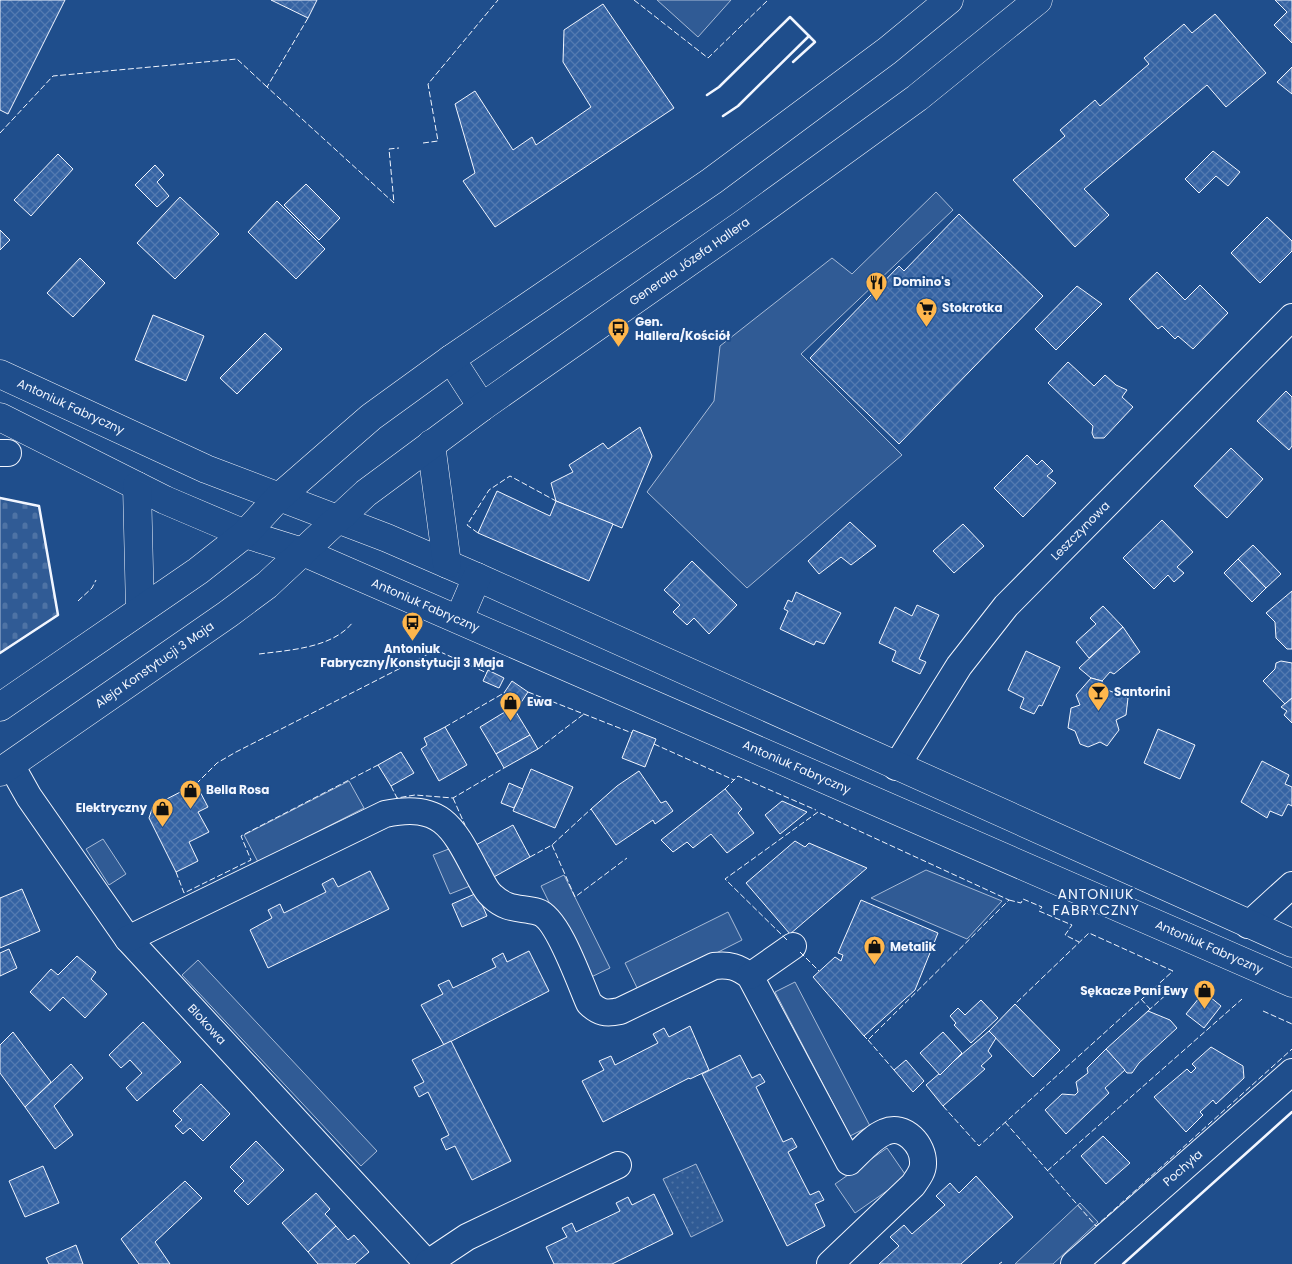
<svg xmlns="http://www.w3.org/2000/svg" width="1292" height="1264" viewBox="0 0 1292 1264" font-family="Poppins,sans-serif">
<style>
.cemetery{fill:url(#cemetery-stones);stroke:#a8bbd7}
.park{fill:url(#park-dots);stroke:#a8bbd7}
.pitch{fill:#305b95;stroke:#a8bbd7}
.building{fill:url(#building-cross-hatch);stroke:#f2f6ff}
.lines{fill:none;stroke-linecap:round;stroke-linejoin:round}
.street-casing{stroke:#f2f6ff;stroke-width:28}
.secondary-casing{stroke:#f2f6ff;stroke-width:29}
.street{stroke:#1f4e8c;stroke-width:26}
.secondary{stroke:#1f4e8c;stroke-width:28}
.fence{stroke:#f2f6ff;stroke-width:1;stroke-dasharray:6 2.5;stroke-linecap:butt}
.wall{stroke:#f2f6ff;stroke-width:2.5}
.labels{text-anchor:middle;stroke-width:4;stroke-linejoin:round;paint-order:stroke}
.street-label{font-size:12px;fill:#f2f6ff;stroke:#1f4e8c}
.poi-label{font-size:12px;font-weight:bold;fill:#f2f6ff;stroke:#1f4e8c;text-anchor:start}
.neighbourhood-label{font-size:14px;letter-spacing:1px;fill:#f2f6ff;stroke:#1f4e8c}
</style>
<defs>
<pattern id="cemetery-stones" width="16" height="16" patternUnits="userSpaceOnUse" patternTransform="scale(1.25)"><rect width="16" height="16" fill="#305b95"/><path d="M2 7V4a2 2 0 0 1 4 0v3zM10 15v-3a2 2 0 0 1 4 0v3z" fill="#4e73a5"/></pattern>
<pattern id="park-dots" width="8" height="8" patternUnits="userSpaceOnUse" patternTransform="scale(1.25)"><rect width="8" height="8" fill="#305b95"/><path d="M2 2h.1M6 6h.1" fill="none" stroke="#4e73a5" stroke-width="1.8" stroke-linecap="round"/></pattern>
<pattern id="building-cross-hatch" width="8" height="8" patternUnits="userSpaceOnUse" patternTransform="scale(1.25)"><rect width="8" height="8" fill="#3563a3"/><path d="M0 0l8 8M0 8l8-8" fill="none" stroke="#537ab1"/></pattern>
</defs>
<rect width="100%" height="100%" fill="#1f4e8c"/>
<polygon class="cemetery" points="0,498 39,506 58,615 0,653"/>
<polygon class="park" points="696,1164 723,1221 691,1237 663,1179"/>
<g class="pitch">
<polygon points="657,0 731,0 698,37"/>
<polygon points="936,192 953,210 801,354 902,455 747,588 647,492 714,401 720,346 832,258 852,274"/>
<polygon points="349,781 364,808 258,862 244,835"/>
<polygon points="103,839 126,874 109,885 86,849"/>
<polygon points="454,847 470,886 450,894 433,855"/>
<polygon points="926,870 1002,901 967,939 871,898"/>
<polygon points="564,875 610,968 587,979 541,886"/>
<polygon points="728,912 742,940 639,992 625,963"/>
<polygon points="198,960 377,1151 361,1166 182,975"/>
<polygon points="795,982 870,1126 850,1136 775,992"/>
<polygon points="887,1148 907,1177 855,1213 835,1184"/>
<polygon points="1080,1203 1098,1222 1053,1264 1015,1264"/>
</g>
<g class="building">
<polygon points="0,0 65,0 8,114 0,110"/>
<polygon points="271,0 317,0 308,18"/>
<polygon points="1275,0 1292,0 1292,43 1274,25 1287,12"/>
<polygon points="603,4 674,108 495,227 463,181 475,173 455,104 475,91 513,150 532,137 536,145 591,107 563,62 564,30"/>
<polygon points="1215,14 1266,73 1226,107 1207,85 1084,189 1109,215 1075,247 1013,180 1065,136 1060,130 1095,100 1100,106 1149,64 1144,58 1184,24 1192,33"/>
<polygon points="1292,67 1292,94 1277,82"/>
<polygon points="1213,151 1240,172 1228,186 1216,176 1199,193 1185,179"/>
<polygon points="58,154 73,169 31,216 14,200"/>
<polygon points="155,165 164,175 157,182 169,196 157,207 135,185"/>
<polygon points="306,184 340,218 319,240 284,205"/>
<polygon points="180,197 219,234 175,279 137,243"/>
<polygon points="277,201 325,249 296,279 248,232"/>
<polygon points="959,214 1043,296 899,444 810,358 899,266 904,271"/>
<polygon points="1267,217 1292,241 1292,251 1260,283 1231,253"/>
<polygon points="0,230 10,240 0,250"/>
<polygon points="80,258 105,283 73,317 47,293"/>
<polygon points="1157,272 1185,300 1200,285 1228,313 1193,349 1178,336 1175,339 1162,326 1158,329 1129,299"/>
<polygon points="1077,286 1102,304 1056,350 1035,329"/>
<polygon points="153,315 204,336 186,381 135,360"/>
<polygon points="265,333 282,349 237,394 220,378"/>
<polygon points="1068,362 1094,386 1105,375 1116,385 1127,390 1122,397 1133,407 1104,438 1094,438 1092,433 1093,426 1048,383"/>
<polygon points="1286,391 1292,397 1292,446 1289,450 1257,421"/>
<polygon points="640,427 652,456 622,528 556,501 551,483 573,472 569,465 603,443 608,449"/>
<polygon points="1231,448 1263,479 1227,518 1194,486"/>
<polygon points="1027,455 1037,465 1042,460 1053,471 1047,476 1056,483 1023,517 994,488"/>
<polygon points="497,491 550,516 556,501 613,524 589,581 478,533"/>
<polygon points="1162,520 1193,552 1177,567 1184,573 1174,582 1168,575 1154,589 1123,558"/>
<polygon points="850,522 876,546 851,565 841,557 819,574 808,561"/>
<polygon points="963,524 984,546 954,573 933,551"/>
<polygon points="1253,545 1281,574 1266,588 1238,559"/>
<polygon points="1238,559 1266,588 1252,602 1224,573"/>
<polygon points="692,561 737,605 709,634 694,618 687,625 673,612 680,605 664,590"/>
<polygon points="1292,591 1292,649 1287,649 1276,638 1275,622 1266,613"/>
<polygon points="796,592 841,613 824,644 816,641 814,645 780,629 788,611 784,609 788,600 792,602"/>
<polygon points="917,605 939,615 919,659 926,662 920,674 892,661 896,651 879,643 895,607 912,616"/>
<polygon points="1103,606 1123,627 1089,658 1076,642 1096,624 1090,618"/>
<polygon points="1123,627 1140,652 1114,674 1110,672 1102,681 1091,678 1079,668"/>
<polygon points="1026,651 1060,667 1042,706 1039,705 1034,714 1020,708 1024,698 1008,690"/>
<polygon points="1281,661 1292,663 1292,698 1285,704 1263,681 1275,669 1276,663"/>
<polygon points="488,670 504,678 499,688 483,681"/>
<polygon points="1091,678 1102,681 1105,689 1128,698 1126,715 1116,720 1119,730 1107,746 1100,742 1088,747 1080,744 1075,731 1068,728 1071,708 1080,705 1076,695"/>
<polygon points="512,681 528,692 520,704 504,693"/>
<polygon points="1292,698 1292,723 1284,715 1287,711 1281,707"/>
<polygon points="513,707 530,735 496,754 480,727"/>
<polygon points="445,727 467,765 439,781 421,749 427,745 424,738"/>
<polygon points="1158,729 1195,745 1180,779 1144,763"/>
<polygon points="633,730 656,739 645,767 622,758"/>
<polygon points="530,735 538,749 504,768 496,754"/>
<polygon points="401,752 414,773 391,786 378,765"/>
<polygon points="1262,761 1289,775 1285,784 1292,787 1292,806 1288,804 1282,816 1270,811 1267,818 1241,802"/>
<polygon points="531,769 573,787 555,828 513,811"/>
<polygon points="639,771 661,803 666,801 673,811 655,824 653,820 616,845 591,809 617,786"/>
<polygon points="509,783 523,789 514,808 501,803"/>
<polygon points="196,784 208,807 198,812 209,832 189,842 198,861 176,872 149,818 153,806"/>
<polygon points="725,789 742,809 738,813 754,833 727,853 711,834 693,848 687,842 673,852 661,840"/>
<polygon points="782,801 807,812 780,834 765,815"/>
<polygon points="513,825 530,857 492,878 474,846"/>
<polygon points="795,841 805,847 809,843 867,868 790,934 746,883"/>
<polygon points="370,871 389,909 268,968 250,930 272,918 268,910 280,904 284,913 326,892 322,884 333,878 338,887"/>
<polygon points="22,889 40,931 0,948 0,898"/>
<polygon points="477,893 487,916 462,927 452,904"/>
<polygon points="861,900 938,933 915,990 864,1036 813,977 835,957 841,961 843,955 838,953"/>
<polygon points="9,949 17,968 0,976 0,953"/>
<polygon points="529,951 549,991 444,1045 421,1005 443,994 438,985 449,980 453,988 496,967 492,959 503,953 507,962"/>
<polygon points="77,956 96,972 91,979 107,994 85,1018 63,997 50,1011 30,992 51,969 58,975"/>
<polygon points="1204,992 1221,1006 1204,1028 1186,1014"/>
<polygon points="981,1000 998,1018 971,1043 954,1025 956,1023 950,1016 958,1008 965,1015"/>
<polygon points="1015,1004 1060,1050 1033,1077 989,1031"/>
<polygon points="1148,1011 1170,1020 1177,1028 1139,1063 1132,1073 1127,1073 1106,1049"/>
<polygon points="143,1022 181,1062 137,1101 126,1088 142,1073 130,1060 121,1068 109,1055"/>
<polygon points="690,1026 709,1070 690,1079 689,1078 603,1122 582,1081 604,1070 599,1061 611,1056 615,1065 658,1043 653,1034 664,1028 669,1037"/>
<polygon points="989,1031 996,1038 988,1051 992,1056 981,1066 985,1069 943,1106 926,1085"/>
<polygon points="13,1032 51,1082 25,1107 0,1073 0,1045"/>
<polygon points="943,1032 962,1053 940,1075 920,1053"/>
<polygon points="451,1041 511,1161 472,1180 455,1146 446,1150 441,1139 449,1135 428,1092 419,1097 414,1087 424,1082 412,1060"/>
<polygon points="1211,1047 1243,1066 1244,1078 1216,1104 1213,1100 1200,1112 1203,1115 1186,1132 1154,1097 1187,1069 1191,1073 1196,1068 1192,1064"/>
<polygon points="1106,1049 1125,1070 1105,1088 1109,1093 1066,1134 1045,1110 1062,1094 1075,1095 1078,1092 1076,1082 1088,1073 1087,1068"/>
<polygon points="740,1055 752,1078 760,1074 765,1082 756,1087 783,1142 792,1138 797,1147 788,1152 810,1195 819,1191 824,1200 815,1204 825,1226 787,1246 702,1074"/>
<polygon points="906,1060 924,1081 913,1092 894,1070"/>
<polygon points="71,1064 83,1078 54,1106 73,1135 55,1149 25,1107"/>
<polygon points="201,1084 230,1114 203,1141 190,1128 183,1134 175,1126 182,1120 173,1111"/>
<polygon points="1103,1136 1130,1163 1106,1184 1081,1156"/>
<polygon points="256,1141 284,1170 248,1205 234,1191 244,1181 230,1167"/>
<polygon points="43,1166 59,1203 25,1217 9,1181"/>
<polygon points="976,1176 1013,1217 961,1264 879,1264 899,1246 890,1237 904,1225 912,1234 945,1205 936,1196 950,1183 959,1193"/>
<polygon points="185,1181 202,1198 155,1242 170,1264 139,1264 121,1239"/>
<polygon points="316,1193 330,1209 325,1214 336,1226 308,1252 282,1223"/>
<polygon points="654,1194 673,1234 612,1264 554,1264 546,1247 567,1237 562,1228 572,1223 576,1232 620,1211 616,1203 628,1197 632,1205"/>
<polygon points="336,1226 348,1240 354,1235 369,1252 355,1264 318,1264 308,1252"/>
<polygon points="76,1245 83,1264 49,1264 46,1258"/>
</g>
<g class="lines">
<defs>
<g id="street">
<polyline points="0,453 8,453"/>
<path id="s1" d="M11 765 29 797 128 939 428 1264"/>
<path id="s2" d="M896 767 959 666 1006 606 1292 317"/>
<polyline points="1248,925 1292,885"/>
<path d="M128 939 385 814C441 802 453 827 476 871 481 879 485 890 492 896 508 911 520 907 538 912 558 918 580 983 589 1003 599 1013 606 1014 620 1011L714 966C729 964 738 967 750 976L849 1162C859 1153 872 1137 885 1132 904 1123 924 1145 923 1164 923 1172 917 1179 913 1185L830 1264"/>
<polyline points="750,976 793,946"/>
<polyline points="428,1263 467,1237 618,1165"/>
<path id="s3" d="M1074 1264 1292 1072"/>
</g>
<g id="secondary">
<polyline points="451,359 482,407"/>
<path id="s4" d="M0 374 206 469 387 538 477 577 1292 943"/>
<path id="s5" d="M0 417 165 500 245 534 303 552 1292 983"/>
<polyline points="431,444 447,564"/>
<polyline points="137,486 140,610"/>
<polyline points="459,619 477,577"/>
<polyline points="0,707 198,571 245,534 278,498 371,417 451,359 712,181 887,51 949,0"/>
<path id="s6" d="M0 772 228 614 267 585 366 493 389 476 482 407 743 224 917 98 1038 0"/>
</g>
</defs>
<use href="#street" class="street-casing"/>
<use href="#secondary" class="secondary-casing"/>
<use href="#street" class="street"/>
<use href="#secondary" class="secondary"/>
<g class="fence">
<polyline points="634,0 708,58 768,0"/>
<polyline points="308,18 267,87 394,203 389,149 399,148"/>
<polyline points="0,133 53,76 237,59 267,87"/>
<polyline points="423,143 438,141 428,84 498,0"/>
<polyline points="478,533 467,525 489,490 510,476 556,501"/>
<polyline points="78,601 92,588 96,580"/>
<path d="M259 654C290 650 333 648 353 622"/>
<polyline points="528,692 632,733"/>
<polyline points="445,727 504,693"/>
<polyline points="654,744 734,780"/>
<polyline points="538,749 584,714"/>
<polyline points="196,784 217,763 236,752 436,650 487,673"/>
<polyline points="391,786 397,798 415,795 453,798 504,768"/>
<polyline points="725,789 738,776 816,810"/>
<polyline points="453,798 465,825"/>
<polyline points="552,845 575,897 627,858"/>
<polyline points="530,857 552,845 591,809"/>
<polyline points="176,872 184,893 251,860 241,836 378,765"/>
<polyline points="1009,900 1021,903 1023,899 1042,907 1039,911 1072,925 1065,935 1079,942"/>
<polyline points="787,940 725,879 818,812 1009,900 868,1040 864,1036"/>
<polyline points="800,952 819,971"/>
<polyline points="1141,999 1150,1009"/>
<polyline points="1148,1011 1170,991"/>
<polyline points="1263,1011 1292,1024"/>
<polyline points="868,1040 894,1070"/>
<polyline points="943,1106 979,1146 1173,971 1089,933 1015,1004"/>
<polyline points="1005,1122 1096,1226 1292,1049"/>
<polyline points="1047,1171 1242,999"/>
<polyline points="999,1264 1002,1262"/>
</g>
<g class="wall">
<polyline points="793,62 815,42 809,36"/>
<polyline points="707,95 719,87 790,17 809,36 738,106 723,116"/>
<polyline points="0,498 39,506 58,615 0,653"/>
<polyline points="1123,1264 1292,1112"/>
</g>
</g>
<defs>
<symbol id="restaurant-pin" viewBox="-11 -11 22 30"><path d="M0 17L-7.5 6A9.5 9.5 0 1 1 7.5 6Z" fill="#ffb74d" stroke="#1f4e8c"/><path d="M-5-6h1v4h1v-4h1v4h1v-4h1v5L-1.5 .5V6h-2V.5L-5-1ZM5-6V6H3V1.5H1.5Q1.5-4 5-6Z" fill="#111"/></symbol>
<symbol id="supermarket-pin" viewBox="-11 -11 22 30"><path d="M0 17L-7.5 6A9.5 9.5 0 1 1 7.5 6Z" fill="#ffb74d" stroke="#1f4e8c"/><path d="M-6-5.5h2.5l.6 2H6L4.5 2H-2.5L-4.4-4H-6ZM-1.5 3.2a1.3 1.3 0 1 0 .1 0ZM3 3.2a1.3 1.3 0 1 0 .1 0Z" fill="#111"/></symbol>
<symbol id="bus-pin" viewBox="-11 -11 22 30"><path d="M0 17L-7.5 6A9.5 9.5 0 1 1 7.5 6Z" fill="#ffb74d" stroke="#1f4e8c"/><path d="M-5-6H5V4H4V6H2V4H-2V6H-4V4H-5ZM-3.5-4V0h7V-4ZM-3.5 1.2v1.5H-2V1.2ZM2 1.2v1.5H3.5V1.2Z" fill="#111"/></symbol>
<symbol id="bar-pin" viewBox="-11 -11 22 30"><path d="M0 17L-7.5 6A9.5 9.5 0 1 1 7.5 6Z" fill="#ffb74d" stroke="#1f4e8c"/><path d="M-6-5H6L.8 .8V4.5H3.5V6h-7V4.5H-.8V.8Z" fill="#111"/></symbol>
<symbol id="shop-pin" viewBox="-11 -11 22 30"><path d="M0 17L-7.5 6A9.5 9.5 0 1 1 7.5 6Z" fill="#ffb74d" stroke="#1f4e8c"/><path d="M-5-2.5h2.3a2.7 3.5 0 0 1 5.4 0H5L5.5 6h-11ZM-1.5-2.5h3a1.5 2.3 0 0 0-3 0Z" fill="#111"/></symbol>
</defs>
<g fill-rule="evenodd">
<use href="#restaurant-pin" x="864" y="270" width="25" height="34"/>
<use href="#supermarket-pin" x="914" y="296" width="25" height="34"/>
<use href="#bus-pin" x="606" y="316" width="25" height="34"/>
<use href="#bus-pin" x="400" y="610" width="25" height="34"/>
<use href="#bar-pin" x="1086" y="680" width="25" height="34"/>
<use href="#shop-pin" x="498" y="690" width="25" height="34"/>
<use href="#shop-pin" x="178" y="778" width="25" height="34"/>
<use href="#shop-pin" x="150" y="796" width="25" height="34"/>
<use href="#shop-pin" x="862" y="934" width="25" height="34"/>
<use href="#shop-pin" x="1192" y="978" width="25" height="34"/>
</g>
<g class="labels">
<g class="street-label">
<text dy="4" stroke="none"><textPath href="#s6" startOffset="859">Generała Józefa Hallera</textPath></text>
<text dy="4" stroke="none"><textPath href="#s4" startOffset="78">Antoniuk Fabryczny</textPath></text>
<text dy="4" stroke="none"><textPath href="#s2" startOffset="301">Leszczynowa</textPath></text>
<text dy="4" stroke="none"><textPath href="#s5" startOffset="466">Antoniuk Fabryczny</textPath></text>
<text dy="4" stroke="none"><textPath href="#s6" startOffset="188">Aleja Konstytucji 3 Maja</textPath></text>
<text dy="4" stroke="none"><textPath href="#s5" startOffset="871">Antoniuk Fabryczny</textPath></text>
<text dy="4" stroke="none"><textPath href="#s5" startOffset="1321">Antoniuk Fabryczny</textPath></text>
<text dy="4" stroke="none"><textPath href="#s1" startOffset="326">Blokowa</textPath></text>
<text dy="4" stroke="none"><textPath href="#s3" startOffset="145">Pochyła</textPath></text>
</g>
<g class="poi-label">
<text x="893" y="286">Domino's</text>
<text x="942" y="312">Stokrotka</text>
<text x="635" y="326">Gen.<tspan x="635" dy="14">Hallera/Kościół</tspan></text>
<text x="412" y="653" text-anchor="middle">Antoniuk<tspan x="412" dy="14">Fabryczny/Konstytucji 3 Maja</tspan></text>
<text x="1114" y="696">Santorini</text>
<text x="527" y="706">Ewa</text>
<text x="206" y="794">Bella Rosa</text>
<text x="147" y="812" text-anchor="end">Elektryczny</text>
<text x="890" y="951">Metalik</text>
<text x="1188" y="995" text-anchor="end">Sękacze Pani Ewy</text>
</g>
<g class="neighbourhood-label">
<text x="1096" y="899">ANTONIUK<tspan x="1096" dy="16">FABRYCZNY</tspan></text>
</g>
</g>
</svg>
